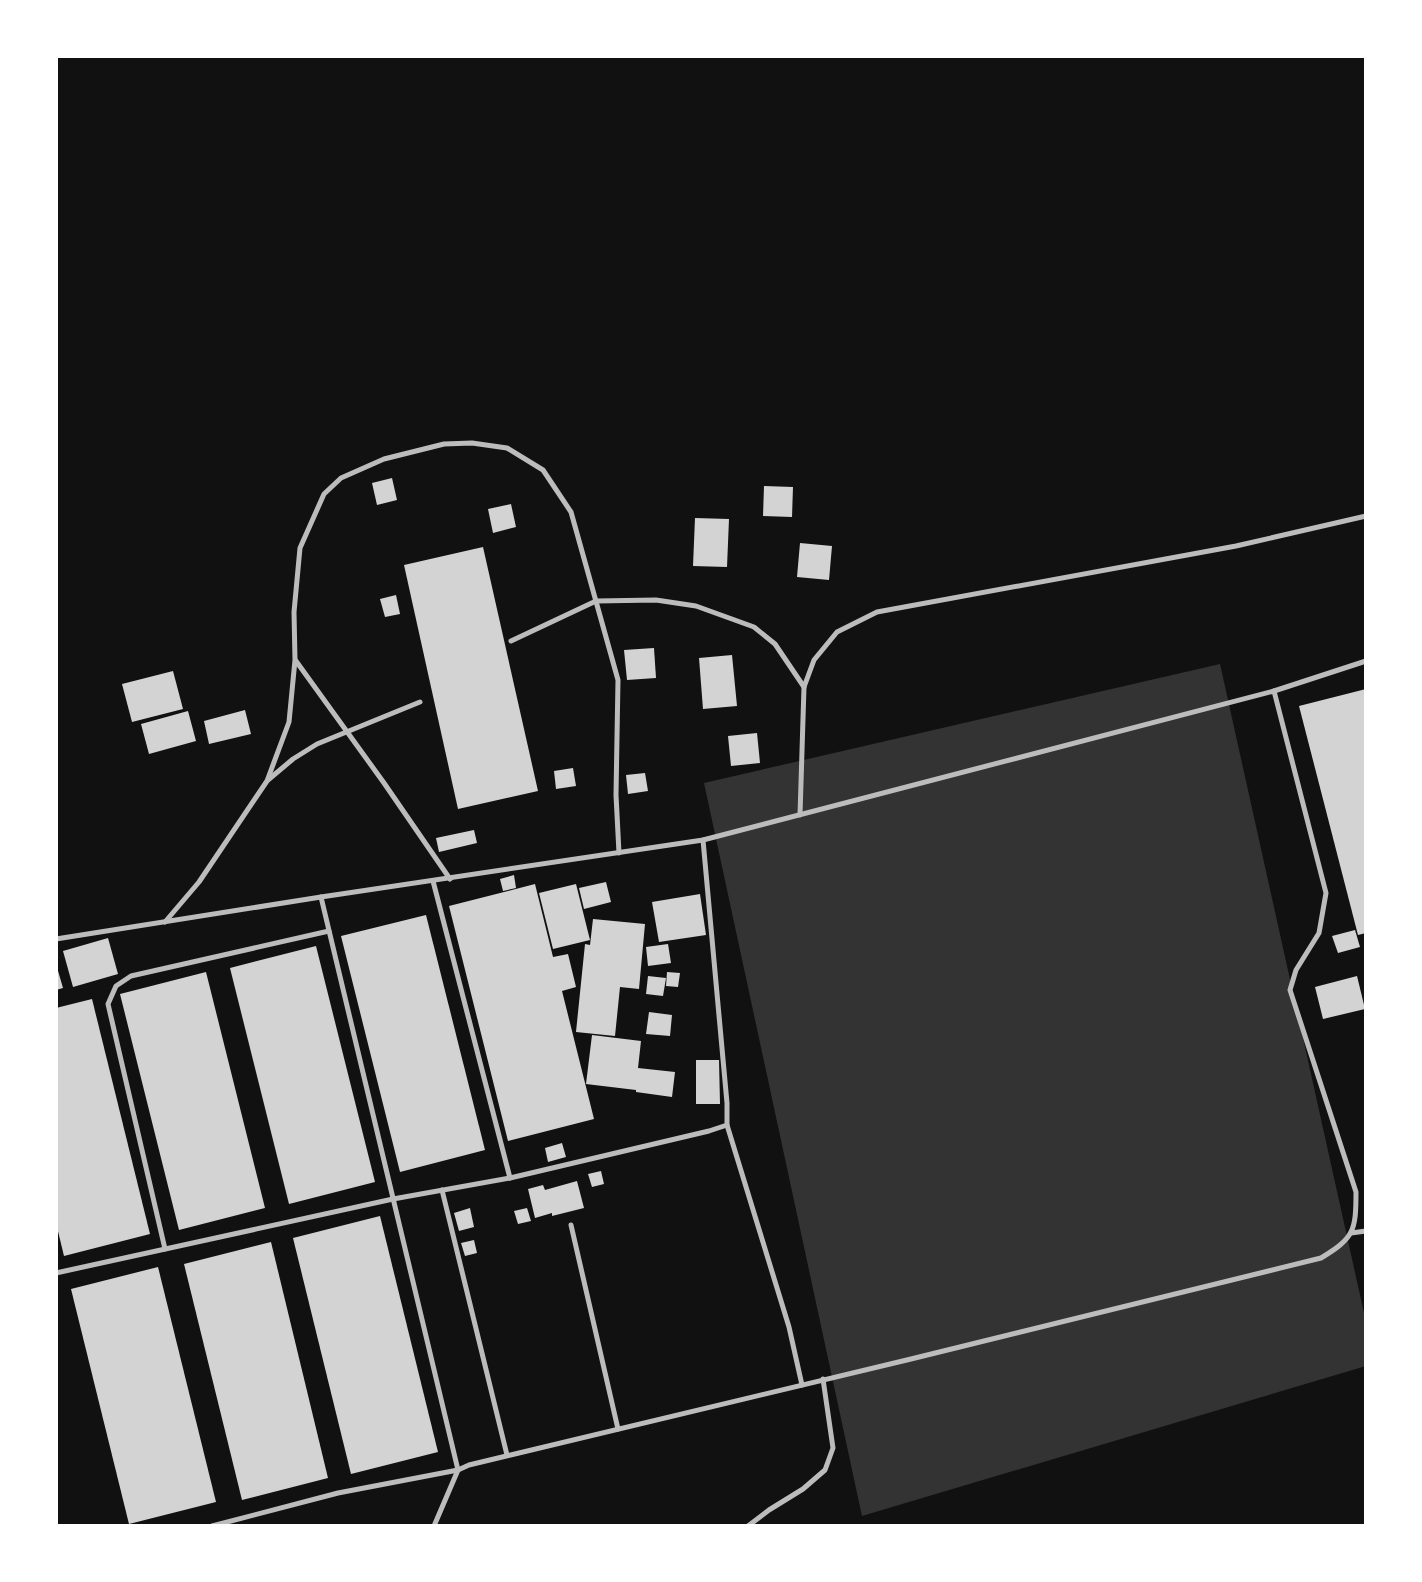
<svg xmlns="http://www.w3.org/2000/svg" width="1422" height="1582" viewBox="0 0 1422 1582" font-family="'Fira Sans',sans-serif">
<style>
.water{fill:#333}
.building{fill:#d3d3d3}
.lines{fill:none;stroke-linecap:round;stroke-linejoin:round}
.service{stroke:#bcbcbc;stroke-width:5}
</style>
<rect width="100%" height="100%" fill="#111"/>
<polygon class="water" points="1220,664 1366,1322 1366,1366 862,1516 704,783"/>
<g class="building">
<polygon points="392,478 397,500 377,505 372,483"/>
<polygon points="764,486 793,487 792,517 763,516"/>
<polygon points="511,504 516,527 493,533 488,509"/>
<polygon points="695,518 729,519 727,567 693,566"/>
<polygon points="800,543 832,546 829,580 797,577"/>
<polygon points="483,547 538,791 458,809 404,565"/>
<polygon points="396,595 400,614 385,617 380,599"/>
<polygon points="654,648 656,678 627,680 624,650"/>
<polygon points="732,655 737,706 703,709 699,658"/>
<polygon points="173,671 183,709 132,722 122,684"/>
<polygon points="1366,689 1366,933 1358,935 1299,706"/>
<polygon points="245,710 251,734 209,744 204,721"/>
<polygon points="188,711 196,741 149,754 141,724"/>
<polygon points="757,733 760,763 731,766 728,736"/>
<polygon points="573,768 576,786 556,789 554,771"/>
<polygon points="645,773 648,791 628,794 626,775"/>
<polygon points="474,830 477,843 439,852 436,838"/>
<polygon points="514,875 516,888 503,891 500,879"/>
<polygon points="606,882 611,902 584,909 579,888"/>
<polygon points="535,884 553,957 568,954 576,987 562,991 594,1119 508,1141 449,906"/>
<polygon points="576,884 590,940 553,949 539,893"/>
<polygon points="700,894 706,935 659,942 652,902"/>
<polygon points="426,915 485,1150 400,1172 341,936"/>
<polygon points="593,919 645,924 639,989 620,987 615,1036 576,1032 585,944 590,945"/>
<polygon points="1355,930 1360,947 1338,953 1332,936"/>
<polygon points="108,938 118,974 73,987 63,951"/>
<polygon points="668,944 671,963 648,966 646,947"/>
<polygon points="316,946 375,1182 289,1204 230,968"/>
<polygon points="56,964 63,988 56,990"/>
<polygon points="206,972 265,1208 179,1230 120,994"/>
<polygon points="667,972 680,973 678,987 666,986"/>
<polygon points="648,976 666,978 663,996 646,994"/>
<polygon points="1357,976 1365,1009 1323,1019 1315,987"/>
<polygon points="92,999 150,1234 64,1256 56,1223 56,1008"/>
<polygon points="649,1012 672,1015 670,1036 646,1034"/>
<polygon points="592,1035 641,1041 638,1068 675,1072 672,1097 636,1092 636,1090 586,1084"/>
<polygon points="696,1060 719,1060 720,1104 696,1104"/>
<polygon points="562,1143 566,1157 548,1162 545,1148"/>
<polygon points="601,1171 604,1184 592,1187 588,1174"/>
<polygon points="577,1181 584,1208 552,1216 552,1213 535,1218 528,1189 543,1185 545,1190"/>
<polygon points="470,1208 474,1227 459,1231 454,1213"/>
<polygon points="527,1208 531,1221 518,1224 514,1211"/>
<polygon points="380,1216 438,1452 351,1474 293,1238"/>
<polygon points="474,1240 477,1253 465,1256 461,1243"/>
<polygon points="271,1242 328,1478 242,1500 184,1264"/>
<polygon points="158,1267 216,1502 129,1524 71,1289"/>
</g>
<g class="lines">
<g class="service">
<polyline points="511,641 596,601 656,600 696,606 754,627 775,644 804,687"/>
<polyline points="296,661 384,783 450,879"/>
<polyline points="268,780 293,759 317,744 420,702"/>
<polyline points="800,815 804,687 814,660 837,632 877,612 1236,546 1366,516"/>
<polyline points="433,881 510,1178"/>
<polyline points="165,922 199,882 267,781 289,722 295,660 294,612 300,548 324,494 341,478 384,459 444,444 472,443 507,448 543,470 571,512 618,680 616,795 619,853"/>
<polyline points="56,939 321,897 703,840 1274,691 1366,661"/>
<polyline points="727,1125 789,1327 802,1385"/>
<polyline points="442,1190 507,1455"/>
<polyline points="571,1225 618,1429"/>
<polyline points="1351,1233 1366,1231"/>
<polyline points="165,1249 108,1004 116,986 131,976 329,931"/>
<polyline points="56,1273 393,1199 510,1178 709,1131 727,1125 727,1103 703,840"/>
<polyline points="212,1526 338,1493 458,1470 321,897"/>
<path d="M434 1526 458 1470 469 1465 911 1359 1321 1258C1354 1238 1356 1231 1356 1192L1290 990 1296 970 1319 933 1326 893 1274 691"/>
<polyline points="748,1526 769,1510 803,1489 825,1470 833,1448 823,1379"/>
</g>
</g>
<rect width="1422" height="1582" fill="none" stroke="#ffffff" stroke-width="116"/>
</svg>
